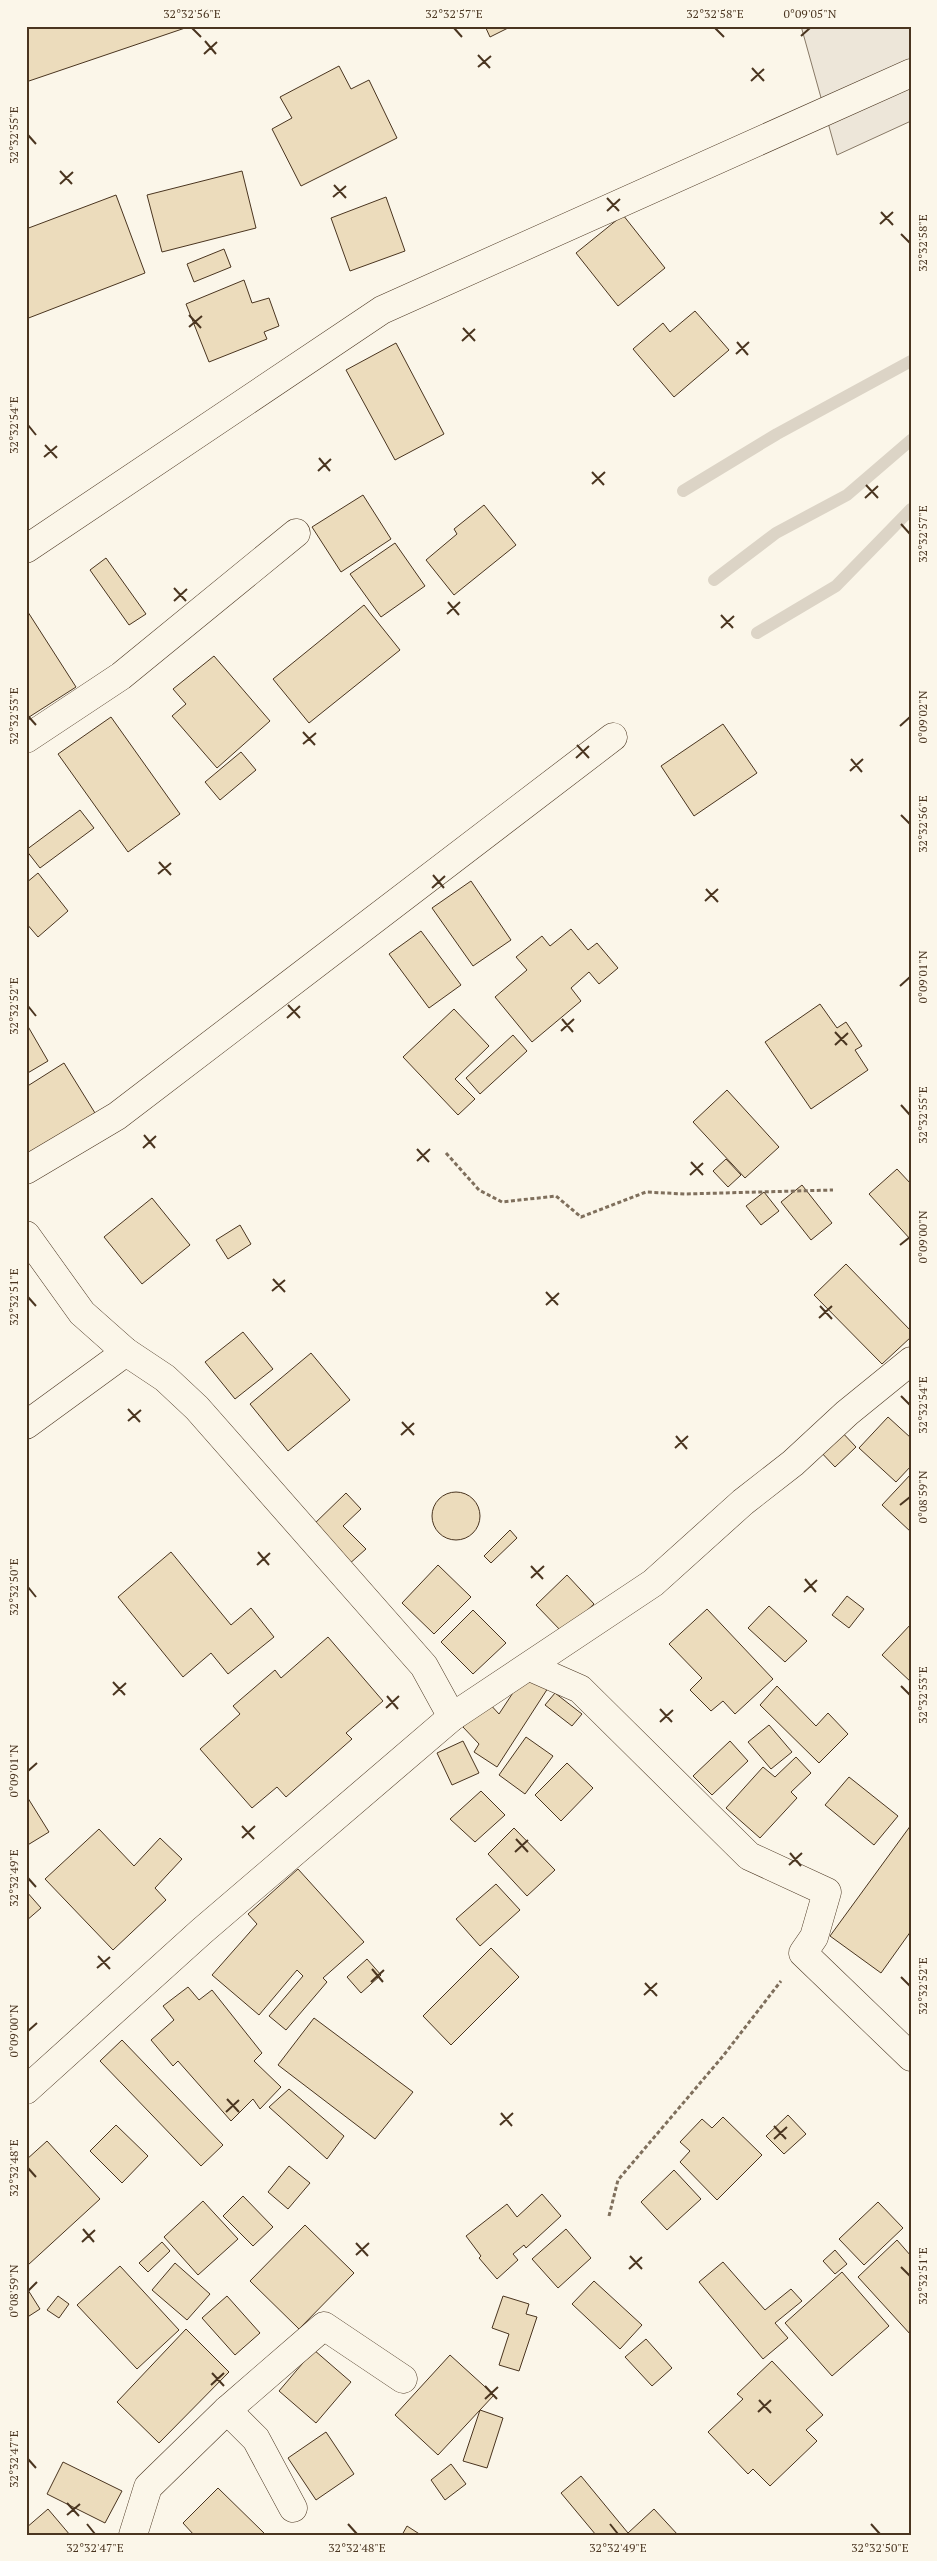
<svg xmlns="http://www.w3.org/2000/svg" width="937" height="2561" viewBox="0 0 937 2561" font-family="'PT Serif',serif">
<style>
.green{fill:#ede6d9;stroke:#887966}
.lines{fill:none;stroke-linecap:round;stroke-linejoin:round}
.stream{stroke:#dcd4c6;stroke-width:12}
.building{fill:#ecdcbc;stroke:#4a3520}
.minor-casing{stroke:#4a3520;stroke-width:29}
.path{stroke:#7f6f5c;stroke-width:3;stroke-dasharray:4 2.5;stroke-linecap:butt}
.minor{stroke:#fbf6e9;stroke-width:28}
.ticks{fill:none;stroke:#4a3520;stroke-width:2}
.neatline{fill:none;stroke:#4a3520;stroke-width:2}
.ticks-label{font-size:12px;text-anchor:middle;fill:#4a3520}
</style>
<rect width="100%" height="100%" fill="#fbf6e9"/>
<polygon class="green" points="801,26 911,26 911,121 837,155"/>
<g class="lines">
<g class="stream">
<polyline points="683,491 777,434 911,361"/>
<polyline points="714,580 776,533 847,495 911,440"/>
<polyline points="757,633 836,586 911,509"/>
</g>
</g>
<g class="building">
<polygon points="26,26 191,26 26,82"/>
<polygon points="485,26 512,26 490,37"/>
<polygon points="339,66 351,89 369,80 397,138 301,186 272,129 292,118 280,97"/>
<polygon points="242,171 256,228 162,252 147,195"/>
<polygon points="116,195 145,273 26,319 26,229"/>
<polygon points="386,197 405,251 350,271 331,218"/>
<polygon points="623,215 665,268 618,306 576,253"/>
<polygon points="224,249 231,267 194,282 187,264"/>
<polygon points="244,280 252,303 269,298 279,326 264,332 267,339 209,362 186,304"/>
<polygon points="695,311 729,350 674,397 633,349 663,323 670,332"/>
<polygon points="396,343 444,434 395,460 346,370"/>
<polygon points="363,495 391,539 341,572 312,527"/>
<polygon points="484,505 516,545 454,595 426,560 457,534 454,529"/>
<polygon points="395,543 425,586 381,617 350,574"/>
<polygon points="106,558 146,614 129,625 90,570"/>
<polygon points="364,605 400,650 309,723 273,679"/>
<polygon points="26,609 76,687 26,719"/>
<polygon points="214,656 270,721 217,768 172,716 186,704 173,689"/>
<polygon points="111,717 180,814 128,852 58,754"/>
<polygon points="723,724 757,773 694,816 661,766"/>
<polygon points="241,752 256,770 220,800 205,782"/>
<polygon points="80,810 94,828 40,868 26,850"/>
<polygon points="38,873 68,911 38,937 26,923 26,883"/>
<polygon points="471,881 511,940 473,966 432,908"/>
<polygon points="571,929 588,950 597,943 618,968 599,984 589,972 571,988 581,1001 532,1042 495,997 527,970 516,957 542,936 550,946"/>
<polygon points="421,931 461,985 429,1008 389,954"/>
<polygon points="820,1004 837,1028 846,1022 862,1046 855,1050 868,1070 811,1109 765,1042"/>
<polygon points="454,1009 489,1046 455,1079 475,1099 458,1115 403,1057"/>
<polygon points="26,1023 48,1061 26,1074"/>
<polygon points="513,1035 527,1051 480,1094 466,1078"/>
<polygon points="64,1063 95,1113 26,1157 26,1087"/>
<polygon points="727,1090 779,1147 745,1178 693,1122"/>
<polygon points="726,1159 741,1175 728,1187 713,1171"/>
<polygon points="897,1169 911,1184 911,1240 869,1194"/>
<polygon points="802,1185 832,1223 811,1240 781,1202"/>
<polygon points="764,1192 779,1211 761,1225 746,1206"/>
<polygon points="152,1198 190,1245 142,1284 104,1237"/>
<polygon points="240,1225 251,1244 228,1259 216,1240"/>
<polygon points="846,1264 911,1331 911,1337 882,1364 814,1295"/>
<polygon points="243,1332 273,1369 235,1399 205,1362"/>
<polygon points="311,1353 350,1400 288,1451 250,1404"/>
<polygon points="888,1417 911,1438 911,1466 896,1482 859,1448"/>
<polygon points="839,1429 856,1447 835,1467 818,1449"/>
<polygon points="911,1474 911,1532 882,1505"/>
<circle cx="456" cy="1516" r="24"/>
<polygon points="346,1493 361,1509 343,1526 366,1549 348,1565 311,1527"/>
<polygon points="510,1530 517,1538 491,1563 484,1556"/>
<polygon points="171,1552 231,1625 251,1608 274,1637 228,1674 211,1653 183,1677 118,1597"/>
<polygon points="438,1565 471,1597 434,1634 402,1603"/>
<polygon points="567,1575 594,1604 563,1633 536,1605"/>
<polygon points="847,1596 864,1609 849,1628 832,1615"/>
<polygon points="769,1606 807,1641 785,1662 748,1628"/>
<polygon points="707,1609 773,1679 735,1714 723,1701 711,1711 690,1690 702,1678 669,1644"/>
<polygon points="473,1610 506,1643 473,1674 441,1642"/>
<polygon points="911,1624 911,1682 882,1655"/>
<polygon points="328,1637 383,1701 346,1733 352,1739 286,1797 277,1787 252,1808 200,1749 240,1714 233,1706 275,1670 281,1678"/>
<polygon points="526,1673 548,1688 497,1767 474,1752 479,1744 463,1727 488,1702 499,1714"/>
<polygon points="777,1686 816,1726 828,1713 848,1734 819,1763 760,1705"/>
<polygon points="555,1693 582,1714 572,1726 545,1705"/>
<polygon points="769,1725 792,1752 771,1769 748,1742"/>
<polygon points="526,1737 553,1756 525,1794 499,1775"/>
<polygon points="463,1741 479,1773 452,1785 437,1753"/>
<polygon points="730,1741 748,1761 712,1795 693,1776"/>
<polygon points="796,1757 811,1773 791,1792 797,1798 760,1838 726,1808 763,1767 775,1777"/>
<polygon points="567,1763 593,1788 561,1821 535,1795"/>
<polygon points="849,1777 898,1816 874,1845 825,1805"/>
<polygon points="481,1791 505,1815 475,1842 450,1819"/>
<polygon points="26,1795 49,1832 26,1846"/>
<polygon points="911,1825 911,1931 881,1973 830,1936"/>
<polygon points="514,1828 555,1870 527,1896 488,1854"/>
<polygon points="99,1829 134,1866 160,1838 182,1859 155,1888 166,1900 113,1950 45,1879"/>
<polygon points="298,1869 364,1942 323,1978 327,1982 286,2030 269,2016 303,1976 297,1970 259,2015 212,1975 257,1924 248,1914"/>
<polygon points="496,1884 520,1910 480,1946 456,1919"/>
<polygon points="26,1891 41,1908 26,1921"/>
<polygon points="491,1948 519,1977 451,2045 423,2016"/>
<polygon points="367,1959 381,1975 361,1993 347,1977"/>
<polygon points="188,1987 199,2000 212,1990 262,2053 254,2061 281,2087 260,2109 253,2099 231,2121 178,2061 173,2066 151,2040 174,2020 163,2006"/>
<polygon points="314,2018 413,2092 375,2139 278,2065"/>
<polygon points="122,2040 223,2145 201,2166 100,2061"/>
<polygon points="289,2089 344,2136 327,2159 269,2107"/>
<polygon points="788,2115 806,2134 784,2154 766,2136"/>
<polygon points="723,2117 762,2155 717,2200 680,2162 690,2151 680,2142 702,2119 712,2128"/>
<polygon points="116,2125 148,2156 122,2183 90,2151"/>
<polygon points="47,2141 100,2199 28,2265 26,2160"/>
<polygon points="289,2166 310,2183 288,2209 268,2192"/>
<polygon points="674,2170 701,2199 667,2230 641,2202"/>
<polygon points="542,2194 561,2216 526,2248 524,2245 513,2254 518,2260 497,2279 479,2258 481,2256 466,2236 507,2204 517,2217"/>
<polygon points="243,2196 273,2227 253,2246 223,2216"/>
<polygon points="203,2201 238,2239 198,2275 164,2237"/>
<polygon points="878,2202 903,2228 864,2265 839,2239"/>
<polygon points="305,2225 354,2273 299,2329 250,2281"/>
<polygon points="566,2229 591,2258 558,2288 532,2259"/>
<polygon points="897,2240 911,2256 911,2335 858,2277"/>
<polygon points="162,2242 170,2251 148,2272 139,2263"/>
<polygon points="835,2250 847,2264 835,2274 823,2261"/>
<polygon points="723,2262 765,2310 791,2289 802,2301 775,2323 788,2338 763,2359 699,2282"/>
<polygon points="175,2263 210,2294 187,2320 152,2290"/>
<polygon points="120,2266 179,2330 137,2369 77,2305"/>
<polygon points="842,2272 889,2326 832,2376 785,2323"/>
<polygon points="594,2281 642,2325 620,2349 572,2304"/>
<polygon points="28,2290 40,2309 26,2318 26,2291"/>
<polygon points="58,2296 69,2304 59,2318 47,2310"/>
<polygon points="227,2296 260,2333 235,2355 202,2318"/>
<polygon points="503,2296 529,2304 526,2314 537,2317 519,2371 499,2365 509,2334 492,2328"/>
<polygon points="186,2329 229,2372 159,2443 117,2402"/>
<polygon points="646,2339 672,2368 652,2386 625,2357"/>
<polygon points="314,2350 351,2382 316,2423 279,2391"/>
<polygon points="450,2355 494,2395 438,2455 395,2415"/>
<polygon points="772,2361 823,2415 806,2430 817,2441 770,2486 753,2469 748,2474 708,2432 743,2399 737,2394"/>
<polygon points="480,2410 503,2418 487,2468 463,2461"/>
<polygon points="326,2432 354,2474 316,2500 288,2458"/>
<polygon points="63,2462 122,2491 105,2523 47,2494"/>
<polygon points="451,2464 466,2484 445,2500 431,2480"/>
<polygon points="581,2476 628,2533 654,2509 678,2535 596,2535 561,2493"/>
<polygon points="218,2488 264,2533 263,2535 194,2535 183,2523"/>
<polygon points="48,2509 70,2535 26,2535 26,2528"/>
<polygon points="407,2526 421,2535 402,2535"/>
</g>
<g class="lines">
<defs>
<g id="minor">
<polyline points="26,549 382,310 911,73"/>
<polyline points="26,739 121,676 296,533"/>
<polyline points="26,1170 117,1116 613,737"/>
<polyline points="26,1235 82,1313 126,1352"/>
<polyline points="26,1425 126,1352 165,1378 197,1408 424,1666 452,1717"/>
<polyline points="530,1667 580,1689 749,1856 827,1892 814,1937 803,1953 911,2057"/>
<polyline points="26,2090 202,1931 452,1717 653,1583 743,1502 793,1463 847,1413 911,1361"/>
<polyline points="227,2410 256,2439 293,2508"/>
<polyline points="133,2535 148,2487 227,2410 324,2326 403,2379"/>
</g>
</defs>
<use href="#minor" class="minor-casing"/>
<g class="path">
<polyline points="446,1153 479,1190 502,1202 556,1196 581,1217 646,1192 685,1194 833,1190"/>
<polyline points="609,2216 618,2180 723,2056 781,1981"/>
</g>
<use href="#minor" class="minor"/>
</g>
<path class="ticks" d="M192 28 201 37M454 28 462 37M715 28 724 37M801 36 810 28M205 41 216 54M204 54 217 42M478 55 490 68M478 67 491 56M752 68 764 81M751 81 764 69M28 135 36 144M60 171 72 184M60 184 73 172M334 185 346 198M333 197 346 186M607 198 619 211M607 211 620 199M881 212 893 225M880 224 893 212M901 234 910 243M189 315 201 328M189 327 202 316M463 328 475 341M462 341 475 329M737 342 748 355M736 354 749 342M28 425 36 435M45 445 57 458M44 457 57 446M319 458 330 471M318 471 331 459M592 472 604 485M592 484 605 472M866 485 878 498M865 498 878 486M901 524 910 534M174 588 186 601M174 601 187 589M448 602 459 615M447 614 460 602M721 615 733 628M721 628 734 616M28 716 36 725M900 726 910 717M303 732 315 745M303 744 316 733M577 745 589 758M576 758 589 746M851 759 862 772M850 771 863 759M901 815 910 824M159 862 171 875M158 874 171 863M433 875 444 888M432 888 445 876M706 889 718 902M705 901 718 889M900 986 910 977M288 1005 300 1018M28 1006 36 1016M287 1018 300 1006M562 1019 573 1032M561 1031 574 1019M835 1032 847 1045M835 1045 848 1033M901 1105 910 1115M144 1135 155 1148M143 1148 156 1136M417 1149 429 1162M417 1161 430 1149M691 1162 703 1175M690 1175 703 1163M900 1245 910 1237M273 1279 285 1292M272 1291 285 1280M546 1292 558 1305M28 1297 36 1306M546 1305 559 1293M820 1306 832 1319M819 1318 832 1306M901 1396 910 1405M128 1409 140 1422M128 1421 141 1410M402 1422 414 1435M401 1435 414 1423M676 1436 687 1449M675 1448 688 1436M900 1505 910 1497M258 1552 269 1565M257 1565 270 1553M531 1566 543 1579M531 1578 544 1566M805 1579 816 1592M28 1587 36 1597M804 1592 817 1580M113 1682 125 1695M901 1686 910 1695M113 1695 126 1683M387 1696 398 1709M386 1708 399 1696M660 1709 672 1722M660 1722 673 1710M28 1771 37 1763M242 1826 254 1839M242 1838 255 1826M516 1839 528 1852M515 1852 528 1840M790 1853 801 1866M789 1865 802 1853M28 1878 36 1887M98 1956 110 1969M97 1968 110 1957M372 1969 383 1982M901 1977 910 1986M371 1982 384 1970M645 1983 657 1996M644 1995 657 1983M28 2031 37 2023M227 2099 239 2112M226 2112 239 2100M501 2113 512 2126M500 2125 513 2113M774 2126 786 2139M774 2139 787 2127M28 2168 36 2177M83 2229 94 2242M82 2242 95 2230M356 2243 368 2256M356 2255 369 2243M630 2256 642 2269M901 2267 910 2276M629 2269 642 2257M28 2291 37 2282M212 2373 224 2386M211 2385 224 2373M485 2386 497 2399M485 2399 498 2387M759 2400 771 2413M758 2412 771 2400M28 2459 36 2468M67 2503 79 2516M67 2515 80 2504M87 2524 95 2534M348 2524 357 2534M610 2524 618 2534M871 2524 880 2534"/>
<rect width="937" height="2561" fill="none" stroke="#fbf6e9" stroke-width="55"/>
<rect x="28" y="28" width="882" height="2506" class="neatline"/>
<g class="ticks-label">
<text x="192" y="18">32°32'56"E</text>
<text x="454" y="18">32°32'57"E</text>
<text x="715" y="18">32°32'58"E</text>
<text x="810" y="18">0°09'05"N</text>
<text transform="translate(14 135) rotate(-90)" y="4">32°32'55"E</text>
<text transform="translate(923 243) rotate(-90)" y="4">32°32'58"E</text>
<text transform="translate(14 425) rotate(-90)" y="4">32°32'54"E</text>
<text transform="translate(923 534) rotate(-90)" y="4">32°32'57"E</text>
<text transform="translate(14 716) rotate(-90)" y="4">32°32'53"E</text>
<text transform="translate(923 717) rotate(-90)" y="4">0°09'02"N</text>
<text transform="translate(923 824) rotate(-90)" y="4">32°32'56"E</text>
<text transform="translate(923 977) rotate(-90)" y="4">0°09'01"N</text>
<text transform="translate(14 1006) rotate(-90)" y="4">32°32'52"E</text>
<text transform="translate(923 1115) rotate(-90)" y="4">32°32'55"E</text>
<text transform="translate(923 1237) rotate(-90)" y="4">0°09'00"N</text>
<text transform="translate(14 1297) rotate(-90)" y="4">32°32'51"E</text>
<text transform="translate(923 1405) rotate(-90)" y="4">32°32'54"E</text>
<text transform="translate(923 1497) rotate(-90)" y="4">0°08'59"N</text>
<text transform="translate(14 1587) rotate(-90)" y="4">32°32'50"E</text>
<text transform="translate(923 1695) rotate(-90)" y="4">32°32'53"E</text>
<text transform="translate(14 1771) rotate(-90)" y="4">0°09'01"N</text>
<text transform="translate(14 1878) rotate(-90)" y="4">32°32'49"E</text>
<text transform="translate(923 1986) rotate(-90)" y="4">32°32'52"E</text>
<text transform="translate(14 2031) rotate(-90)" y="4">0°09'00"N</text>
<text transform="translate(14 2168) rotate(-90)" y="4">32°32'48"E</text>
<text transform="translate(923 2276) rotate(-90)" y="4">32°32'51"E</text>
<text transform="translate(14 2291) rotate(-90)" y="4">0°08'59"N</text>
<text transform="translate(14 2459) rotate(-90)" y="4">32°32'47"E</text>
<text x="95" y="2552">32°32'47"E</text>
<text x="357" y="2552">32°32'48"E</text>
<text x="618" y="2552">32°32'49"E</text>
<text x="880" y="2552">32°32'50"E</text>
</g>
</svg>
